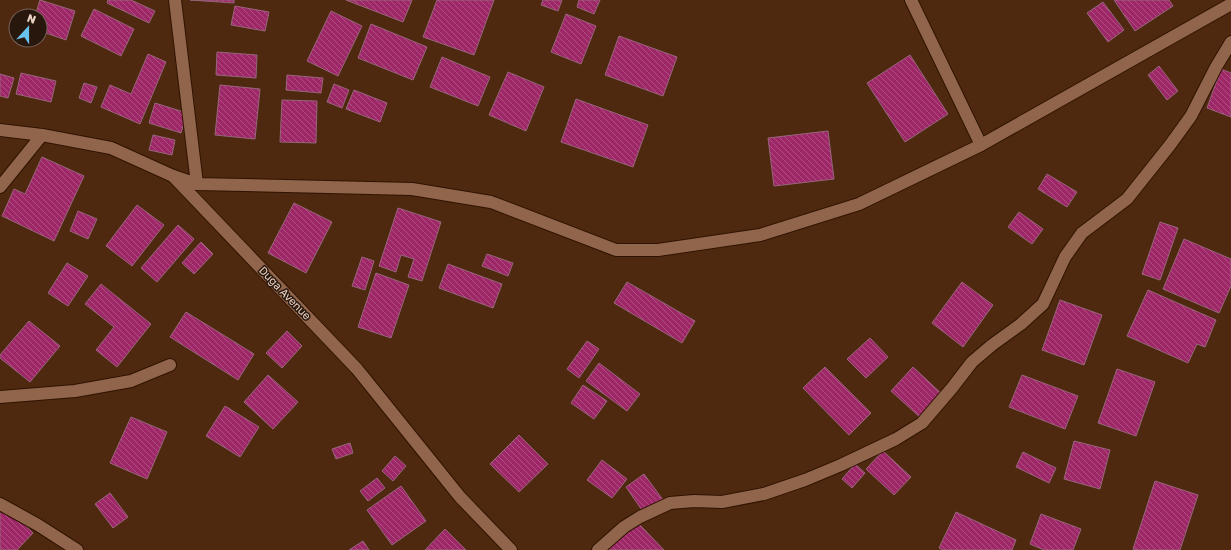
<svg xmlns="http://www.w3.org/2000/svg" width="1231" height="550" viewBox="0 0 1231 550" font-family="'Golos Text',sans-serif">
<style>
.building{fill:url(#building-back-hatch);stroke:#96667a}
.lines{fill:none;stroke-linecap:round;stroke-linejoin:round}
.minor-casing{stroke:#2f1301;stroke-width:14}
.minor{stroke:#90654b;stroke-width:12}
.labels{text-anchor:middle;stroke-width:3;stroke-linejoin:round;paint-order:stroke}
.street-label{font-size:11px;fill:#ecd3c5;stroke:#28170c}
</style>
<defs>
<pattern id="building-back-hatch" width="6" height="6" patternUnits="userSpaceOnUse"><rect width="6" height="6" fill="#9e2767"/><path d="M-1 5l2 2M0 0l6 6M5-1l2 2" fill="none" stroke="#b05082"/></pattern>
</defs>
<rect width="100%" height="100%" fill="#4f290f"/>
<g class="building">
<polygon points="40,0 75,11 66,40 40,31 40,16 35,16"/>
<polygon points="108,0 131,0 155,11 149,23 107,3"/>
<polygon points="190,0 234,0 234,3"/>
<polygon points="346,0 412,0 403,22"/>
<polygon points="437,0 494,0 474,55 423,37"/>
<polygon points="543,0 562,0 558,11 541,5"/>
<polygon points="579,0 600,0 594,14 577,7"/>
<polygon points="1114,0 1169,0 1173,6 1135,31"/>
<polygon points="1103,2 1124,30 1108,42 1087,13"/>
<polygon points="235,6 269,12 265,31 231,25"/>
<polygon points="94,9 134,29 121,56 81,36"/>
<polygon points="331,11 362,26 338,76 307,61"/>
<polygon points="566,14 596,26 581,64 551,52"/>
<polygon points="371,24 427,47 413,80 358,58"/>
<polygon points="619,36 677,57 663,96 605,75"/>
<polygon points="217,52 257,55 256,78 216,75"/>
<polygon points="148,54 166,62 140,124 101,107 110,85 131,94"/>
<polygon points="910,55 948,114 905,142 867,83"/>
<polygon points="442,57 490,77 478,106 430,87"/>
<polygon points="1159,66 1178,91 1167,100 1148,75"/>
<polygon points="1221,69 1231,73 1231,117 1207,108"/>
<polygon points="508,72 544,87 526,131 489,115"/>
<polygon points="21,73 56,81 51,102 16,94"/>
<polygon points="0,74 14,78 8,98 0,96"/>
<polygon points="287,75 323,78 321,93 286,90"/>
<polygon points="84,83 97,87 91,103 79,98"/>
<polygon points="334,84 349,90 342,108 327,102"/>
<polygon points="220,85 260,89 255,139 215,135"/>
<polygon points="354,90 387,103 380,122 346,109"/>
<polygon points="576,99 648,125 633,167 561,142"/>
<polygon points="282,100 317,101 316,143 280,142"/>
<polygon points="155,103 187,113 181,133 149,123"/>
<polygon points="828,131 834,179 774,186 768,138"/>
<polygon points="153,135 175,140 172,155 149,150"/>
<polygon points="42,157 84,176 54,241 2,216 14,189 25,194"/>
<polygon points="1047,174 1077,192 1067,207 1038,189"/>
<polygon points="294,203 332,222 306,273 268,253"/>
<polygon points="137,205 164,225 132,266 106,246"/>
<polygon points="398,208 441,222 422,281 408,277 414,259 401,255 396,272 379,266"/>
<polygon points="78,211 97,219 88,239 70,231"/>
<polygon points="1019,212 1043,229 1032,244 1008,227"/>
<polygon points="1160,222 1178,228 1160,280 1142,274"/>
<polygon points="178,225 194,239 157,282 141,268"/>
<polygon points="1184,239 1231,259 1231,286 1219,313 1163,289"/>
<polygon points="201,242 213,254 194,274 182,263"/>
<polygon points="487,254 513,263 508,276 482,266"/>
<polygon points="362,257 374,261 365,290 352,286"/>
<polygon points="67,263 88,276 68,306 48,293"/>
<polygon points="448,264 502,284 493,308 439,288"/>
<polygon points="376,273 409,285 391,338 358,327"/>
<polygon points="627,282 695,321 682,343 614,303"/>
<polygon points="962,282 993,305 963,347 932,323"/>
<polygon points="101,284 151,324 117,367 96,350 114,327 85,304"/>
<polygon points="1148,290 1216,320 1205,347 1197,344 1188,363 1127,336"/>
<polygon points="1060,300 1102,315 1084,365 1042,350"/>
<polygon points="186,312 254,354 238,380 170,337"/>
<polygon points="29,321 60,346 30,382 0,358 0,355"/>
<polygon points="287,331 302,346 282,368 266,353"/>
<polygon points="870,338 888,357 866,378 847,359"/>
<polygon points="587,341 599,349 579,378 567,369"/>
<polygon points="599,363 640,394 627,411 586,381"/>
<polygon points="825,367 871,413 849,435 803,388"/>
<polygon points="913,367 944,396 922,419 891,391"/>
<polygon points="1117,369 1155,382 1136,436 1098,423"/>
<polygon points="268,375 298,402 273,429 244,402"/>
<polygon points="1022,375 1078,396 1065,429 1009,407"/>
<polygon points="583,385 607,401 594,419 571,403"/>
<polygon points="225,406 259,427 240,457 206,436"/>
<polygon points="131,417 167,432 147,479 110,463"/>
<polygon points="519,435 548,464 519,492 490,464"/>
<polygon points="1074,441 1110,450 1100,489 1064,479"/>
<polygon points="350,443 353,453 336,459 332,449"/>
<polygon points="883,451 911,477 894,495 866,469"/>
<polygon points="1023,452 1056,468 1049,483 1016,467"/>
<polygon points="395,456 406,466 393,481 382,471"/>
<polygon points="602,460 627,479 612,498 587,480"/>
<polygon points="855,464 865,473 852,488 842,479"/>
<polygon points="644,474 663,500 644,513 626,487"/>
<polygon points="377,478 385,488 368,501 360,491"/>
<polygon points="1155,481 1198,495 1180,550 1137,550 1133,549"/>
<polygon points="401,486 426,521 392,545 367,510"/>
<polygon points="110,493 128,517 113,528 95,504"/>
<polygon points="6,507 33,533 17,550 0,550 0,514"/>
<polygon points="956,512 1016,540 1012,550 943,550 939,548"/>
<polygon points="1041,514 1081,529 1073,550 1044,550 1030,544"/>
<polygon points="637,522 664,550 607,550"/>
<polygon points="445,529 466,550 425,550"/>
<polygon points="363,541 369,550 349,550"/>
</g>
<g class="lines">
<defs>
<g id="minor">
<polyline points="175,0 197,184"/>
<polyline points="911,0 981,145"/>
<polyline points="0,130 42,135 111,148 173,176 357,369 460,497 511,550"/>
<polyline points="173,176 197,184 412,189 491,202 616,250 658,250 760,235 859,204 981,145 1231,4"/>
<polyline points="0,187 42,135"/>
<polyline points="0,397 75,391 131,381 170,365"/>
<polyline points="0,504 38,525 77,550"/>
<polyline points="598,550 624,527 640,517 670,503 694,501 722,502 764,494 805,480 841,465 896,439 922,423 952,388 972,362 992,345 1021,324 1043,304 1065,257 1082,233 1127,199 1170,145 1191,116 1216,67 1231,42"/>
</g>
</defs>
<use href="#minor" class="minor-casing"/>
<use href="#minor" class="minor"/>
</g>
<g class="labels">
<g class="street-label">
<text transform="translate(285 293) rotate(46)" y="4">Duga Avenue</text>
</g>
</g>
<g transform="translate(28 28) rotate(21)"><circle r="19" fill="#28170c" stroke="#766256"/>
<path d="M0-3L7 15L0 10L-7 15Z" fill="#69c3f1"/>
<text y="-6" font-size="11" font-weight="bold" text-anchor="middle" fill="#ecd3c5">N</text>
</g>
</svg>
